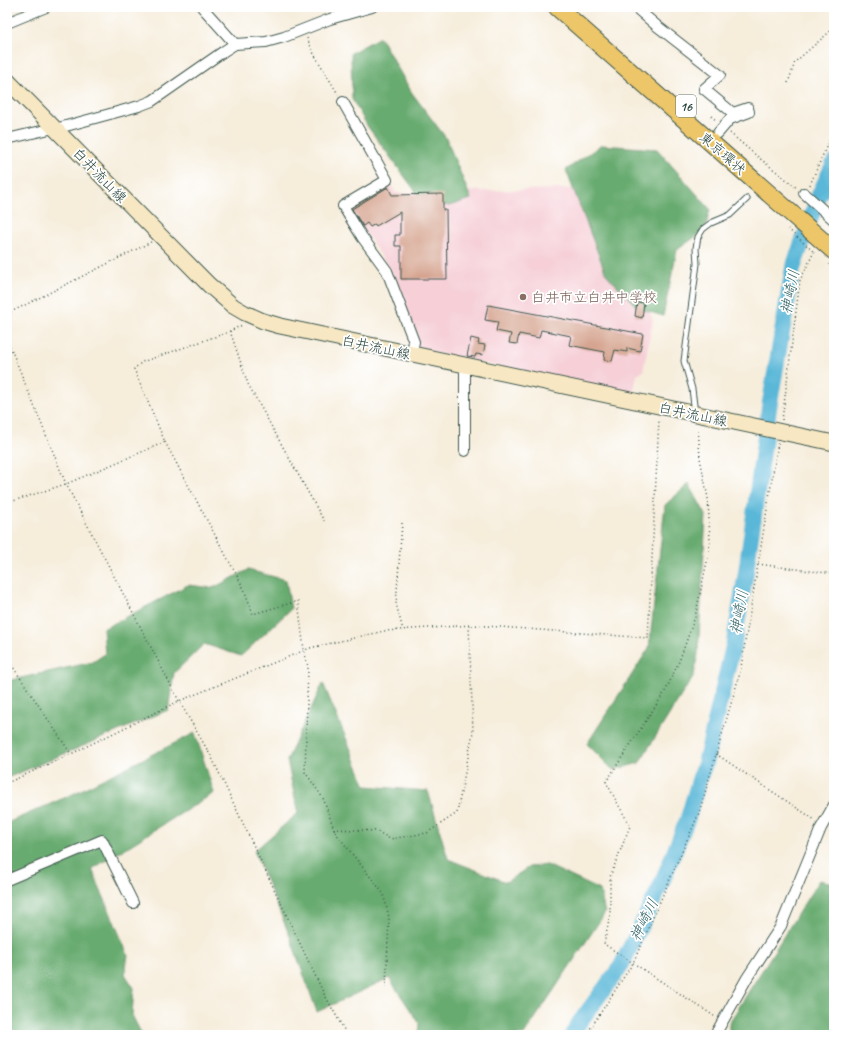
<svg xmlns="http://www.w3.org/2000/svg" width="841" height="1042" viewBox="0 0 841 1042" font-family="Caveat,'Klee One',sans-serif">
<style>
.built{fill:#f6cfd7}
.forest{fill:#67ab6f;stroke:#437452}
.lines{fill:none;stroke-linecap:round;stroke-linejoin:round}
.river{stroke:#5ab7d8;stroke-width:16}
.building{fill:#d6a591}
.service-casing{stroke:#3f574d;stroke-width:7}
.minor-casing{stroke:#3f574d;stroke-width:12}
.secondary-casing{stroke:#3f574d;stroke-width:17}
.trunk-casing{stroke:#3f574d;stroke-width:19}
.path{stroke:#3f574d;stroke-width:1.5;stroke-dasharray:1 3;stroke-linecap:butt}
.service{stroke:#fff;stroke-width:5}
.minor{stroke:#fff;stroke-width:10}
.secondary{stroke:#f7e8c3;stroke-width:15}
.trunk{stroke:#ecc669;stroke-width:17}
.education-dot{fill:#8d6e63;stroke:#fff;stroke-width:1.5}
.labels{text-anchor:middle;stroke-width:3.5;stroke-linejoin:round;paint-order:stroke}
.shield{fill:#fff;stroke:#627771;stroke-width:1}
.shield-label{font-size:13px;font-weight:bold;fill:#1f3d34}
.street-label{font-size:14px;fill:#1f3d34;stroke:#fff}
.education-label{font-size:14px;fill:#785e54;stroke:#fff;text-anchor:start}
.water-label{font-size:15px;font-style:italic;fill:#316265;stroke:#fff}
</style>
<rect width="100%" height="100%" fill="#fff"/>
<filter id="ink" filterUnits="userSpaceOnUse"><feTurbulence type="fractalNoise" baseFrequency=".025" numOctaves="2"/><feDisplacementMap in="SourceGraphic" scale="8" xChannelSelector="R" yChannelSelector="G"/><feConvolveMatrix kernelMatrix="1 2 1 2 8 2 1 2 1" color-interpolation-filters="sRGB"/></filter>
<filter id="wash" filterUnits="userSpaceOnUse"><feTurbulence type="fractalNoise" baseFrequency=".012" numOctaves="4" result="noise"/><feDisplacementMap in="SourceGraphic" scale="16" xChannelSelector="R" yChannelSelector="G"/><feGaussianBlur stdDeviation="0.9" result="paint"/><feColorMatrix in="noise" values="0 0 0 0 0 0 0 0 0 0 0 0 0 0 0 0 0 1.4 0 .05"/><feComposite in="paint" operator="in"/></filter>
<g filter="url(#wash)">
<rect width="100%" height="100%" fill="#f6eddb"/>
<polygon class="built" points="389,183 396,193 600,188 653,320 643,371 637,375 633,395 417,349 393,274 348,207"/>
<g class="forest">
<polygon points="380,37 412,93 446,138 471,199 449,206 422,200 368,127 352,99 351,53"/>
<polygon points="601,145 657,149 710,209 705,230 677,250 663,316 638,308 606,274 566,170"/>
<polygon points="689,484 706,515 698,654 694,675 639,763 613,770 587,744 649,648 665,505"/>
<polygon points="248,570 286,580 291,609 241,656 204,644 174,673 168,710 7,778 7,681 93,662 105,654 103,629 188,585 213,588"/>
<polygon points="323,683 366,786 428,791 448,859 506,882 529,867 547,865 600,890 605,913 524,1035 418,1035 419,1023 389,978 317,1012 289,934 254,851 298,813 287,760"/>
<polygon points="195,733 214,793 92,869 128,955 125,974 134,988 132,1015 142,1035 7,1035 7,823 73,794"/>
<polygon points="819,880 834,883 834,1035 729,1035 729,1023"/>
</g>
<g class="lines">
<polyline class="river" points="572,1035 579,1023 621,966 660,887 688,818 700,777 705,764 734,642 746,572 769,408 793,268 819,195 834,163"/>
</g>
<g id="blocks">
<g class="building">
<polygon points="388,187 392,195 443,194 443,210 446,210 447,279 401,279 401,246 395,246 395,235 400,235 400,212 376,226 375,224 370,227 367,223 363,226 352,209"/>
<polygon points="637,302 644,303 642,318 635,316"/>
<polygon points="488,305 643,334 640,351 627,348 627,352 615,350 612,361 604,360 605,352 569,345 571,336 541,330 539,338 519,334 517,344 509,343 511,334 496,331 498,322 485,320"/>
<polygon points="471,338 479,340 478,344 485,345 483,355 476,354 475,357 467,356"/>
</g>
</g>
</g>
<g filter="url(#ink)">
<use href="#blocks" fill-opacity="0" stroke="#3f574d" stroke-width="1"/>
<g class="lines">
<defs>
<polyline id="service" points="695,413 692,389 684,361 697,264 696,248 698,237 703,229 711,223 730,215 747,199"/>
<g id="minor">
<polyline points="202,7 235,44"/>
<polyline points="635,7 657,26 720,75 704,89 733,113 748,108 749,112 730,119 718,133"/>
<polyline points="7,23 46,7"/>
<polyline points="343,102 387,180 343,206 362,237 387,271 414,342 411,354"/>
<polyline points="55,129 139,106 152,101 224,51 235,44 266,42 284,37 330,19 372,7"/>
<polyline points="7,139 54,128"/>
<polyline points="804,193 834,220"/>
<polyline points="465,451 465,365"/>
<polyline points="7,880 102,840 133,903"/>
<polyline points="715,1035 747,978 781,926 821,828 834,805"/>
</g>
<polyline id="secondary" points="7,80 209,285 233,306 245,313 263,321 280,326 834,443"/>
<polyline id="trunk" points="557,7 834,251"/>
</defs>
<use href="#service" class="service-casing"/>
<use href="#minor" class="minor-casing"/>
<use href="#secondary" class="secondary-casing"/>
<use href="#trunk" class="trunk-casing"/>
<g class="path">
<polyline points="307,38 314,54 338,94"/>
<polyline points="788,83 795,62 834,28"/>
<polyline points="711,116 717,121"/>
<polyline points="730,133 758,157 797,188"/>
<polyline points="810,185 834,129"/>
<polyline points="830,204 834,192"/>
<polyline points="788,229 814,252"/>
<polyline points="829,264 834,267"/>
<polyline points="7,314 151,242"/>
<polyline points="230,331 248,384 324,521"/>
<polyline points="7,339 66,484 179,701 212,758 323,992 347,1035"/>
<polyline points="782,420 800,280 814,252"/>
<polyline points="698,427 700,458 708,498 710,541 708,557 695,617 680,659 666,690 606,782 630,826 610,877 610,916 604,944 714,1016"/>
<polyline points="165,442 244,589 253,614 298,601 304,650 308,667 305,772 323,798 335,832 383,893 389,917 386,987"/>
<polyline points="7,503 66,484 165,442 134,369 142,362 226,333 242,325"/>
<polyline points="402,523 396,604 403,630"/>
<polyline points="758,564 834,574"/>
<polyline points="7,658 71,754"/>
<polyline points="716,754 815,820"/>
<polyline points="7,783 71,754 179,701 310,648 384,631 473,625 648,638 659,419"/>
<polyline points="334,829 377,831 390,839 427,833 457,813 473,732 469,625"/>
<polyline points="586,1035 633,963 699,813 740,673 778,443"/>
</g>
<use href="#service" class="service"/>
<use href="#minor" class="minor"/>
<use href="#secondary" class="secondary"/>
<use href="#trunk" class="trunk"/>
</g>
</g>
<circle class="education-dot" cx="523" cy="297" r="4"/>
<g class="labels">
<rect class="shield" x="676" y="95" width="20" height="22" rx="3"/>
<g class="shield-label">
<text x="686" y="111">16</text>
</g>
<g class="street-label">
<text transform="translate(723 153) rotate(41)" y="5">東京環状</text>
<text transform="translate(100 175) rotate(46)" y="5">白井流山線</text>
<text transform="translate(376 347) rotate(12)" y="5">白井流山線</text>
<text transform="translate(693 414) rotate(12)" y="5">白井流山線</text>
</g>
<g class="education-label">
<text x="531" y="302">白井市立白井中学校</text>
</g>
<g class="water-label">
<text transform="translate(790 292) rotate(-79)" y="5">神崎川</text>
<text transform="translate(739 612) rotate(-80)" y="5">神崎川</text>
<text transform="translate(644 920) rotate(-63)" y="5">神崎川</text>
</g>
</g>
<rect width="841" height="1042" fill="none" stroke="#fff" stroke-width="24"/>
</svg>
